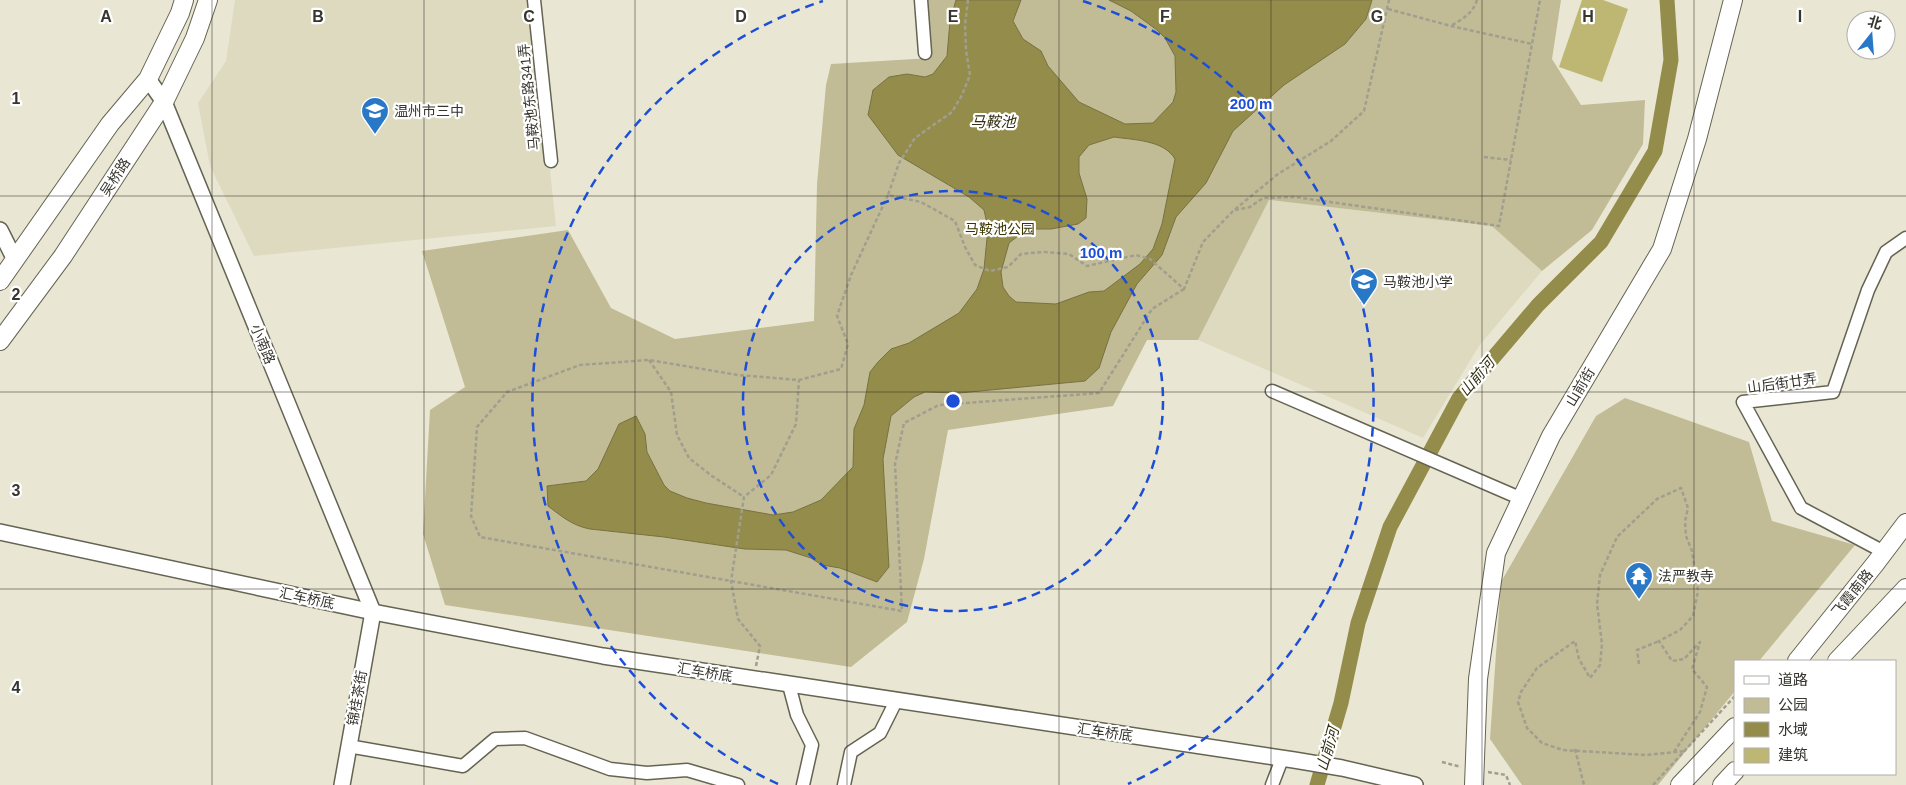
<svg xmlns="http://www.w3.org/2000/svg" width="1906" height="785" viewBox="0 0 1906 785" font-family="Helvetica,'Noto Sans SC',sans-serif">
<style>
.built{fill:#dddac0}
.green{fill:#c1bc95}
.water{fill:#948c4a;stroke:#787242;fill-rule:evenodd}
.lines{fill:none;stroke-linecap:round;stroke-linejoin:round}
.canal{stroke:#948c4a;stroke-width:15}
.building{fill:#beb673}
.minor-casing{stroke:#656352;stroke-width:15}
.tertiary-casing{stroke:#656352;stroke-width:18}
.secondary-casing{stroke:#656352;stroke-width:20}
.path{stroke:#a09e8f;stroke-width:2.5;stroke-dasharray:4 2.5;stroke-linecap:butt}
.minor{stroke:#fff;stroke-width:12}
.tertiary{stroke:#fff;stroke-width:15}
.secondary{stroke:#fff;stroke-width:18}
.grid{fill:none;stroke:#36352e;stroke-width:1;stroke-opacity:0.55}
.ring{fill:none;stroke:#1d4ed8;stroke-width:2.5;stroke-dasharray:9 6}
.labels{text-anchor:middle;stroke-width:4.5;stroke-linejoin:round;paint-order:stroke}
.street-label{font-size:14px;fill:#36352e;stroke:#fff}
.poi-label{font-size:14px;fill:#36352e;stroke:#fff;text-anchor:start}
.park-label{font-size:14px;fill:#3c3600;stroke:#fff}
.water-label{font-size:15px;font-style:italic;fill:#332f11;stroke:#fff}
.grid-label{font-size:16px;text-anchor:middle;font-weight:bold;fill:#36352e;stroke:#fff;stroke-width:4.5;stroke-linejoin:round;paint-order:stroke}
.centre{fill:#1d4ed8;stroke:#fff;stroke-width:2.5}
.ring-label{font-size:15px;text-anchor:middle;font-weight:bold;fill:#1d4ed8;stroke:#fff;stroke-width:4.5;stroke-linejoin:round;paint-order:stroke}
</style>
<rect width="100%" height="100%" fill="#e9e7d3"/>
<g class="built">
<polygon points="235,0 532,0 556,226 254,256 210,166 198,103 226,61"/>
<polygon points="1269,200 1493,226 1542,271 1479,346 1423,438 1198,340"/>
</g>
<g class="green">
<polygon points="928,0 1561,0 1552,59 1581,105 1645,100 1643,144 1592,230 1542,271 1492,226 1269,200 1198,340 1147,340 1113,406 948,430 924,559 907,622 851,667 445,605 423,534 430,410 465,387 422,251 568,230 611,308 675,339 814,321 817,184 826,85 831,64 931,58"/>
<polygon points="1625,398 1749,442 1772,521 1855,545 1759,661 1735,661 1735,691 1658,785 1522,785 1490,739 1501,582 1596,416"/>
</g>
<path class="water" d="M956 0H1021L1013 21 1023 39 1041 51 1048 66 1079 102 1125 124 1153 123 1173 102 1176 92 1175 56 1165 38 1157 30 1131 11 1109 0H1372L1366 19 1345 44 1284 85 1233 131 1206 183 1176 217 1162 255 1137 284 1111 332 1099 368 1085 381 959 393 925 392 914 397 891 416 883 459 889 567 877 582 840 568 822 565 811 558 786 550 745 549 664 537 590 529C573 526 561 516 548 506L547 486 586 481 598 469 619 424 636 416 645 434 647 452 664 485 670 491 687 498 706 503 773 515 793 512 821 500 853 467 854 429 864 405 870 372 878 362 891 349 909 343 959 313 977 289 984 269 988 228 984 210 969 197 898 155 868 115 873 90 889 77 907 74 925 77 933 74 947 56 950 21ZM1114 137C1134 140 1164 140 1175 159L1162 224 1153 249 1140 264 1104 291 1089 292 1056 304 1016 302 1009 296 1003 287 1001 272 1009 243 1023 232 1032 229H1051L1078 224 1086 218 1087 199 1079 173V157L1089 145Z"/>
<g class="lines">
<polyline class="canal" points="1317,785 1341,703 1358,623 1390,527 1459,398 1538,305 1601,242 1655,151 1671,60 1667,0"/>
</g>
<polygon class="building" points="1582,0 1603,0 1628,9 1602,82 1559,67"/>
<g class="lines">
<defs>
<g id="minor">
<polyline points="534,0 551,161"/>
<polyline points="921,0 925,53"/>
<polyline points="1272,391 1522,499"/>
<polyline points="1884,552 1801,508 1743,402 1833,392 1868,290 1886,252 1906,238"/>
<polyline points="789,685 797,715 812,745 803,785"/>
<polyline points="348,746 463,766 495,739 525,738 610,769 647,773 687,770 738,785"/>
<polyline points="844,785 851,752 880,733 896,701"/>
<polyline points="1272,785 1282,759"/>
</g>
<g id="tertiary">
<polyline points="148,79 164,102 373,612 342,785"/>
<polyline points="0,230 15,260"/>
<polyline points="0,532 373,612 603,656 1294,760 1342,768 1415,785"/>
</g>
<g id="secondary">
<polyline points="0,281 110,124 148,79 180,13 184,0"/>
<polyline points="0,341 63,256 164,102 195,38 208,0"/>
<polyline points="1797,661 1875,564 1906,523"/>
<polyline points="1837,661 1906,588"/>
<polyline points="1474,785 1478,679 1496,553 1551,436 1662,249 1697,139 1733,0"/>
<polyline points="1680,785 1735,727"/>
<polyline points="1722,785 1735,771"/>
</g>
</defs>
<use href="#minor" class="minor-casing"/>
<use href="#tertiary" class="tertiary-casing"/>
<use href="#secondary" class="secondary-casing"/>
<g class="path">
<polyline points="968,0 965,25 966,50 970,75 962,95 952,112 915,138 899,163 888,195 921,202 955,221 965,247 975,265 990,271 1008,267 1021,254 1043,252 1069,254 1087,266 1136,255 1150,259 1184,289 1203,242 1233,211 1278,174 1331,141 1364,111 1389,0"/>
<polyline points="1388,9 1451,26 1532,44"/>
<path d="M1452 25C1463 19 1473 13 1477 0"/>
<polyline points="1484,157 1511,160"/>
<polyline points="888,195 851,275 837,316 848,344 841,369 799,380 738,375 649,360 580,365 507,392 477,427 471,516 480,537 902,611 895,464 904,423 939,405 1099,393 1152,309 1184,289"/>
<polyline points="1235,210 1250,207 1263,198 1295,197 1499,226 1540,0"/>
<polyline points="649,360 671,392 677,435 689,458 712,476 744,497"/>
<polyline points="1639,664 1637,650 1659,641"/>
<polyline points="756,666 760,646 738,619 731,581 744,497 771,475 796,424 799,380"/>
<polyline points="1575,749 1584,785"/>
<polyline points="1674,752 1700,712 1707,687 1692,669 1700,642 1684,659 1672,661 1659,641 1680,630 1693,616 1698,591 1692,551 1686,536 1685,521 1688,508 1681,488 1657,499 1617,537 1600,575 1597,604 1602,644 1600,665 1590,678 1579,659 1575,641 1537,668 1521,692 1518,702 1527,728 1542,743 1563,750 1646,755 1686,751"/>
<polyline points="1442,762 1461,767"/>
<polyline points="1488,772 1506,775 1510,785"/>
<polyline points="1653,785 1735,696"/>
</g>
<use href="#minor" class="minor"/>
<use href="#tertiary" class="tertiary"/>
<use href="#secondary" class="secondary"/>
</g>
<path class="grid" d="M212 0V785M424 0V785M635 0V785M847 0V785M1059 0V785M1271 0V785M1482 0V785M1694 0V785M0 196H1906M0 392H1906M0 589H1906"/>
<g class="ring">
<circle cx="953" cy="401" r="210"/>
<path d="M778 784A421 421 0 0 1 823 1M1083 1A421 421 0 0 1 1128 784"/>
</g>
<defs>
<symbol id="school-pin" viewBox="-11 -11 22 30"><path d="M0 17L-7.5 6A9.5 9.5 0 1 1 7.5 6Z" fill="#2978c8" stroke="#fff"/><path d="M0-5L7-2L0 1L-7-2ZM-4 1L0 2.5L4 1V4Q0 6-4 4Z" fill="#fff"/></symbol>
<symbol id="temple-pin" viewBox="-11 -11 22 30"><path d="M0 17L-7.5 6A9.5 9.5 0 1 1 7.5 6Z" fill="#2978c8" stroke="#fff"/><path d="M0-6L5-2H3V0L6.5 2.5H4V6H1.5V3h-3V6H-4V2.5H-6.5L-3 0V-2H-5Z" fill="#fff"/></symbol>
</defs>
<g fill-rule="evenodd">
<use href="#school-pin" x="359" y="95" width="32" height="43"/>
<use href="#school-pin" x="1348" y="266" width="32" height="43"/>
<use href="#temple-pin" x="1623" y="560" width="32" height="43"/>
</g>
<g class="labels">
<g class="street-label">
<text transform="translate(529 97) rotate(-96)" y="5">马鞍池东路341弄</text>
<text transform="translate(115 177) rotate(-57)" y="5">吴桥路</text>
<text transform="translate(263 344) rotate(68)" y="5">小南路</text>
<text transform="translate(1782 383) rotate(-8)" y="5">山后街廿弄</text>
<text transform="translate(1580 387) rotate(-59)" y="5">山前街</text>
<text transform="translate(1852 593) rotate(-51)" y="5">飞霞南路</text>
<text transform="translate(307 598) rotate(12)" y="5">汇车桥底</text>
<text transform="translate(705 672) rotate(9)" y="5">汇车桥底</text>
<text transform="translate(357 698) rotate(-80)" y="5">锦桂茶街</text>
<text transform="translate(1105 732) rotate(8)" y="5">汇车桥底</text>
</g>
<g class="poi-label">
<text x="394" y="116">温州市三中</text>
<text x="1383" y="287">马鞍池小学</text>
<text x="1658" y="581">法严教寺</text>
</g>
<g class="park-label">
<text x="1000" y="234">马鞍池公园</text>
</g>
<g class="water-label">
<text x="993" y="127">马鞍池</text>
<text transform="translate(1477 377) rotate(-50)" y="5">山前河</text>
<text transform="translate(1328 749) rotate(-74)" y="5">山前河</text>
</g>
</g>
<g class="grid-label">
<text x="106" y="22">A</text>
<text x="318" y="22">B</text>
<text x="529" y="22">C</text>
<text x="741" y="22">D</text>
<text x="953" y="22">E</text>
<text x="1165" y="22">F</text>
<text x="1377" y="22">G</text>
<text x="1588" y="22">H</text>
<text x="1800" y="22">I</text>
<text x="16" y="104">1</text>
<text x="16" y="300">2</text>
<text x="16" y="496">3</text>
<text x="16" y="693">4</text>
</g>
<circle cx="953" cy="401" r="8" class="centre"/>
<g class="ring-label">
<text x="1251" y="109">200 m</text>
<text x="1101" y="258">100 m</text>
</g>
<rect x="1734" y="660" width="162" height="115" fill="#ffffff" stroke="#afaeab"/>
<rect x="1744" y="676" width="25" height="8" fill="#ffffff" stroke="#afaeab"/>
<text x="1778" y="685" font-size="15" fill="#36352e">道路</text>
<rect x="1744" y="698" width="25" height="15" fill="#c1bc95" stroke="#afaeab"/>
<text x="1778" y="710" font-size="15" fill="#36352e">公园</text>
<rect x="1744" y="722" width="25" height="15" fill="#948c4a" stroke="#afaeab"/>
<text x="1778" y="735" font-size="15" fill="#36352e">水域</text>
<rect x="1744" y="748" width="25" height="15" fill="#beb673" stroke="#afaeab"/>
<text x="1778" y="760" font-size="15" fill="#36352e">建筑</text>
<g transform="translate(1871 35) rotate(17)"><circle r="24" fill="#ffffff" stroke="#afaeab"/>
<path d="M0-4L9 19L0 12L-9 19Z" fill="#2978c8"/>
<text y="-8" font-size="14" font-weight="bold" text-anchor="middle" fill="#36352e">北</text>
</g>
</svg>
